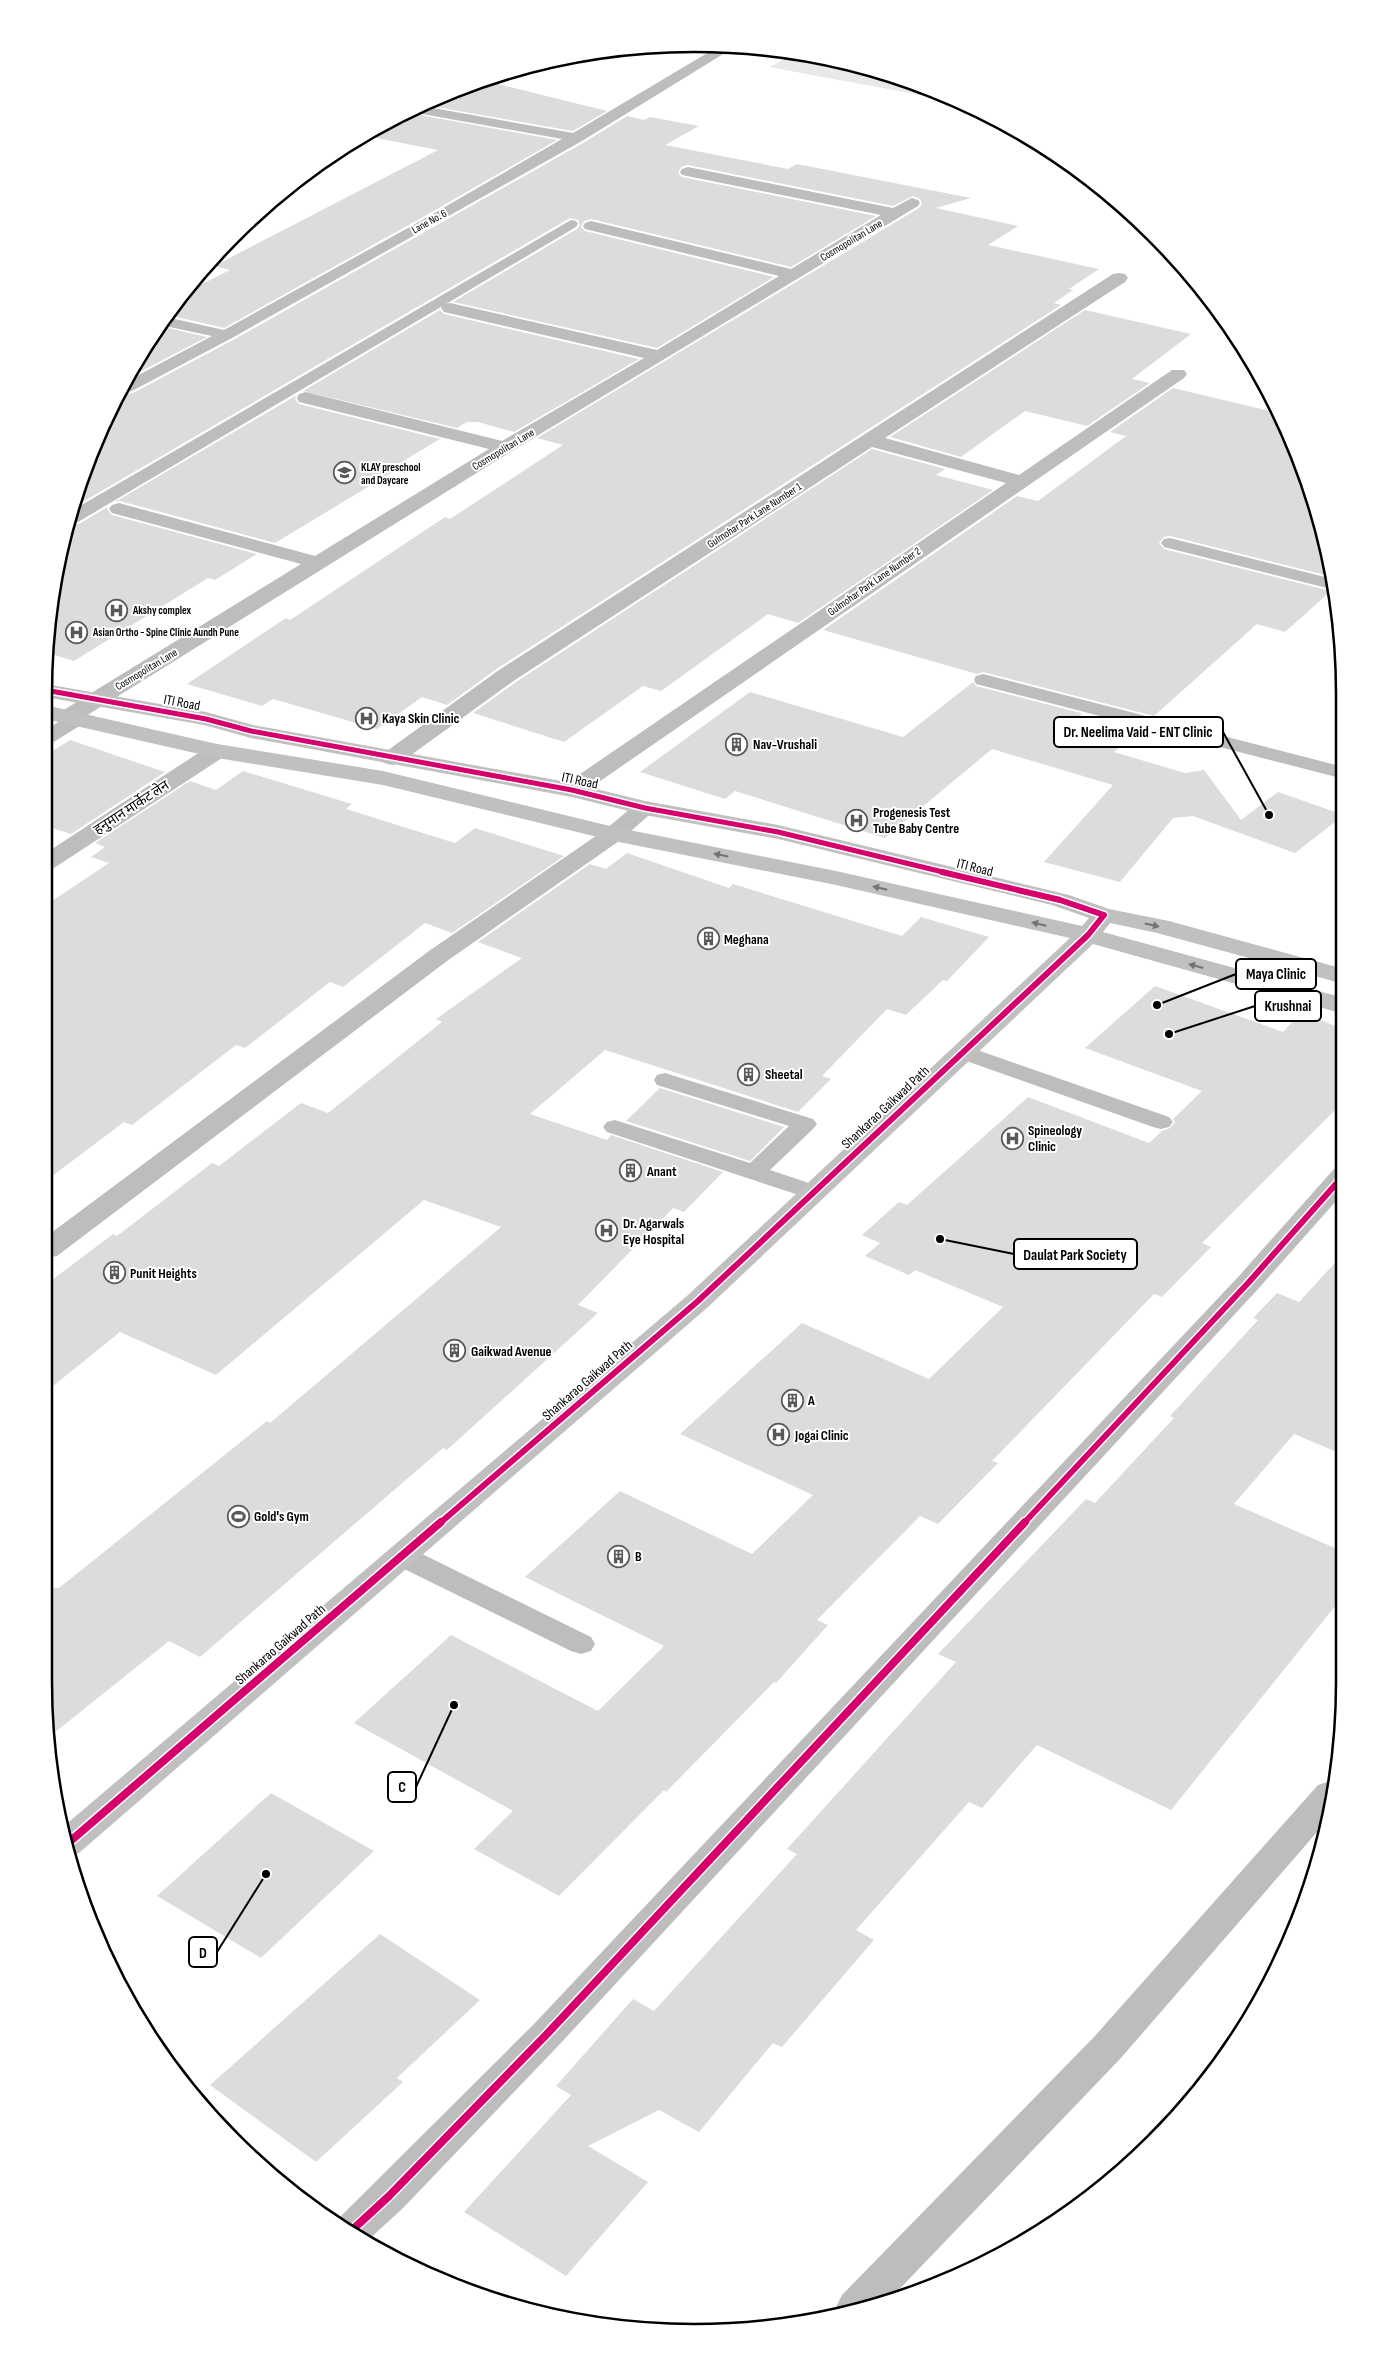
<svg xmlns="http://www.w3.org/2000/svg" width="1389" height="2376" viewBox="0 0 1389 2376" font-family="'Sofia Sans Condensed','Noto Sans Devanagari',sans-serif">
<style>
.green{fill:#e9e9e9}
.building{fill:#dcdcdc}
.lines{fill:none;stroke-linecap:round;stroke-linejoin:round}
.lane{fill:#bdbdbd;fill-rule:evenodd}
.street{fill:#bdbdbd;fill-rule:evenodd}
.secondary{fill:#c0c0c0;fill-rule:evenodd}
.cycleway-far2-casing{stroke:#fff;stroke-width:8}
.cycleway-far1-casing{stroke:#fff;stroke-width:9}
.cycleway-casing{stroke:#fff;stroke-width:11}
.cycleway-far2{stroke:#d6006c;stroke-width:5}
.cycleway-far1{stroke:#d6006c;stroke-width:6}
.cycleway{stroke:#d6006c;stroke-width:8}
.oneway{fill:#737373}
.labels{text-anchor:middle;stroke-width:4;stroke-linejoin:round;paint-order:stroke}
.far-street-label{font-size:11px;fill:#000;stroke:#fff}
.far-poi-label{font-size:11px;font-weight:bold;fill:#000;stroke:#fff;text-anchor:start}
.street-label{font-size:14px;fill:#000;stroke:#fff}
.poi-label{font-size:14px;font-weight:bold;fill:#000;stroke:#fff;text-anchor:start}
.rim{fill:none;stroke:#000;stroke-width:2.5}
.leader{fill:none;stroke:#000;stroke-width:2}
.callout-dot{fill:#000;stroke:#fff;stroke-width:2}
.callout{fill:#fff;stroke:#000;stroke-width:2}
.callout-label{font-size:15px;text-anchor:middle;font-weight:bold;fill:#000}
</style>
<rect width="100%" height="100%" fill="#fff"/>
<polygon class="green" points="794,54 821,56 951,97 947,100 769,67"/>
<g class="building">
<polygon points="486,81 607,111 573,131 424,105 445,93"/>
<polygon points="409,113 557,140 423,217 224,328 168,315 188,291 230,270 214,266 438,150 366,136"/>
<polygon points="627,116 644,120 650,117 699,126 665,145 788,169 797,164 971,198 936,208 1018,226 988,245 1099,269 1069,289 1073,290 1054,303 1061,305 498,668 447,705 422,697 377,729 273,699 262,706 187,684 286,618 290,620 445,517 450,519 563,445 537,438 919,208 922,204 920,199 913,196 893,206 688,165 681,167 678,173 682,177 876,216 791,267 591,219 584,221 581,227 585,231 774,277 657,348 453,302 577,229 580,225 578,220 570,218 74,507 78,485 123,394 133,393 233,340 583,143"/>
<polygon points="440,310 444,314 639,359 514,432 478,422 467,422 457,428 303,391"/>
<polygon points="1085,310 1191,334 1132,379 1150,383 1087,426 1025,411 961,457 890,437"/>
<polygon points="159,326 207,337 132,376 153,333"/>
<polygon points="1173,388 1278,413 1311,486 1329,576 1170,536 1164,537 1159,543 1164,549 1331,591 1285,632 1257,624 1154,716 983,672 977,674 823,630 1017,496 1038,501 1126,436 1110,432"/>
<polygon points="297,395 295,399 299,404 440,439 390,469 396,470 275,543 120,501 115,502"/>
<polygon points="872,449 945,469 936,475 993,490 798,623 768,614 661,691 643,686 564,742 473,713 516,682"/>
<polygon points="109,506 107,509 112,515 257,554 215,580 208,578 74,661 45,652 70,525 79,524"/>
<polygon points="973,682 976,686 1081,713 1080,721 1128,739 1114,752 1185,773 1204,770 1241,820 1278,792 1344,815 1295,853 1193,816 1173,818 1120,882 1044,862 1113,785 992,749 885,838 735,791 725,799 640,772 750,692 903,737"/>
<polygon points="70,740 165,772 71,834 46,826 46,755"/>
<polygon points="243,771 352,804 346,809 455,843 475,828 564,856 452,933 425,923 343,987 330,982 245,1048 236,1045 132,1125 124,1122 47,1180 46,905 109,863 91,857 105,847 95,843 190,781 216,790"/>
<polygon points="627,853 729,888 733,884 902,936 921,917 989,937 947,981 943,980 906,1015 887,1009 822,1076 831,1079 798,1112 605,1050 530,1114 607,1140 611,1135 723,1172 684,1212 673,1208 578,1305 598,1313 447,1450 443,1448 200,1657 169,1641 49,1737 49,1588 59,1588 267,1421 270,1423 501,1227 424,1200 216,1375 120,1332 48,1390 48,1283 113,1234 117,1236 212,1163 219,1166 301,1103 328,1113 442,1022 436,1019 522,958 478,942 590,864 606,869"/>
<polygon points="1155,986 1283,1032 1301,1013 1344,1029 1344,1101 1202,1243 1211,1247 1162,1297 1154,1294 992,1461 998,1463 938,1524 920,1516 817,1620 828,1625 776,1683 774,1682 666,1792 664,1790 559,1896 474,1849 513,1811 354,1723 451,1635 598,1711 664,1646 525,1577 620,1491 752,1554 813,1495 680,1434 802,1323 929,1379 1003,1307 915,1270 909,1275 865,1256 880,1243 862,1235 899,1202 907,1205 1028,1097 1149,1143 1162,1131 1170,1128 1175,1122 1173,1119 1202,1091 1085,1048"/>
<polygon points="660,1088 784,1127 750,1161 626,1121"/>
<polygon points="1344,1253 1344,1455 1294,1434 1234,1504 1344,1552 1344,1595 1171,1810 1037,1745 982,1808 969,1802 856,1930 874,1940 782,2047 773,2043 699,2132 659,2110 588,2146 648,2182 566,2276 464,2212 571,2095 556,2086 633,1999 654,2011 797,1854 787,1849 956,1662 938,1654 1086,1499 1095,1503 1174,1418 1170,1416 1258,1320 1253,1318 1277,1293 1299,1302"/>
<polygon points="271,1793 374,1851 261,1958 157,1896"/>
<polygon points="380,1934 480,2000 397,2078 403,2082 316,2162 210,2085"/>
</g>
<g class="lines">
<g class="lane">
<polygon points="719,46 733,48 582,141 232,338 132,391 124,392 131,379 212,336 160,325 166,317 224,330 424,219 562,139 411,112 422,106 573,133"/>
<polygon points="571,220 576,221 578,224 576,227 78,522 71,523 73,510"/>
<polygon points="1170,538 1329,578 1331,589 1164,547 1161,543 1164,539"/>
<polygon points="983,674 1344,767 1344,779 976,684 974,680 976,676"/>
<polygon points="79,712 86,714 89,718 86,722 52,743 46,745 45,730 72,714"/>
<polygon points="963,1045 1169,1117 1173,1122 1169,1127 1161,1129 1153,1127 955,1057 952,1052 955,1047"/>
<polygon points="665,1073 813,1119 817,1124 813,1129 770,1170 821,1187 825,1192 821,1197 813,1199 805,1197 607,1132 603,1127 607,1122 615,1120 750,1163 789,1126 657,1085 654,1080 657,1075"/>
<polygon points="402,1547 412,1549 591,1637 595,1644 591,1651 581,1654 571,1651 392,1563 388,1556 392,1549"/>
</g>
<g class="street">
<polygon points="688,167 893,208 912,198 918,200 920,203 918,206 512,451 78,721 70,723 62,721 59,716 62,711 301,564 112,513 109,509 112,505 119,503 126,505 315,556 489,449 299,402 297,398 299,394 306,392 502,441 644,358 444,312 441,308 444,304 450,303 657,350 779,276 585,229 583,226 585,223 591,221 791,269 881,215 682,175 680,172 682,169"/>
<polygon points="1119,273 1125,274 1128,278 1125,282 885,438 1019,475 1172,370 1184,370 1187,374 1184,378 580,795 572,797 564,795 561,790 564,785 1006,483 872,447 515,680 400,763 392,765 384,763 381,758 384,753 499,670 1113,274"/>
<polygon points="217,744 225,746 228,751 225,756 54,868 46,870 46,853 209,746"/>
<polygon points="645,801 653,803 657,808 622,839 447,961 57,1256 47,1258 47,1236 429,951 606,829 637,803"/>
<polygon points="1344,1167 1344,1192 1259,1288 559,2045 403,2208 366,2242 334,2223 533,2025 1239,1276 1334,1169"/>
<polygon points="1330,1781 1332,1782 1324,1824 1120,2059 888,2301 838,2311 836,2307 842,2295 1094,2037 1318,1785"/>
</g>
<polygon class="secondary" points="45,684 206,712 253,725 572,783 645,801 778,825 1069,895 1109,909 1169,921 1344,969 1344,984 1157,933 1110,923 1103,932 1344,998 1344,1014 1093,944 708,1307 79,1853 70,1856 63,1827 688,1295 1070,938 836,885 614,841 383,785 217,758 45,719 45,705 217,744 383,771 614,827 836,871 1082,926 1089,918 1052,905 778,839 645,815 572,797 251,738 204,725 45,697"/>
<defs>
<polyline id="cycleway-far2" points="45,690 206,719 251,731 572,790 645,808 778,832 947,873"/>
<g id="cycleway-far1">
<polyline points="440,1523 698,1301 1088,935 1104,915 1060,900 942,872"/>
<polyline points="1024,1523 1249,1282 1344,1175"/>
</g>
<g id="cycleway">
<polyline points="67,1844 441,1522"/>
<polyline points="350,2232 389,2196 546,2035 1025,1522"/>
</g>
</defs>
<use href="#cycleway-far2" class="cycleway-far2-casing"/>
<use href="#cycleway-far1" class="cycleway-far1-casing"/>
<use href="#cycleway" class="cycleway-casing"/>
<use href="#cycleway-far2" class="cycleway-far2"/>
<use href="#cycleway-far1" class="cycleway-far1"/>
<use href="#cycleway" class="cycleway"/>
</g>
<defs><path id="oneway-solid" d="M-6-.8H1V-3.2L6.5 0L1 3.2V.8H-6Z" transform="scale(1.25)"/></defs>
<g class="oneway">
<use href="#oneway-solid" transform="translate(721 855) rotate(-169)"/>
<use href="#oneway-solid" transform="translate(880 888) rotate(-167)"/>
<use href="#oneway-solid" transform="translate(1039 924) rotate(-167)"/>
<use href="#oneway-solid" transform="translate(1152 925) rotate(12)"/>
<use href="#oneway-solid" transform="translate(1196 966) rotate(-165)"/>
</g>
<defs>
<symbol id="school-ring" viewBox="-11 -11 22 22"><circle r="9.5" fill="#fff" stroke="#595959" stroke-width="1.5"/><path d="M0-5L7-2L0 1L-7-2ZM-4 1L0 2.5L4 1V4Q0 6-4 4Z" fill="#595959"/></symbol>
<symbol id="hospital-ring" viewBox="-11 -11 22 22"><circle r="9.5" fill="#fff" stroke="#595959" stroke-width="1.5"/><path d="M-5-5h3v3.5h4V-5h3V5h-3V1.5h-4V5h-3Z" fill="#595959"/></symbol>
<symbol id="building-ring" viewBox="-11 -11 22 22"><circle r="9.5" fill="#fff" stroke="#595959" stroke-width="1.5"/><path d="M-4-6H4V6H1V3H-1V6H-4ZM-2.5-4.3h1.7v1.8h-1.7ZM.8-4.3h1.7v1.8H.8ZM-2.5-1h1.7V.8h-1.7ZM.8-1h1.7V.8H.8Z" fill="#595959"/></symbol>
<symbol id="stadium-ring" viewBox="-11 -11 22 22"><circle r="9.5" fill="#fff" stroke="#595959" stroke-width="1.5"/><path d="M0-5a6.5 5 0 1 0 0 10a6.5 5 0 1 0 0-10ZM-3.5-1.8h7v3.6h-7Z" fill="#595959"/></symbol>
</defs>
<g fill-rule="evenodd">
<use href="#school-ring" x="332" y="460" width="25" height="25"/>
<use href="#hospital-ring" x="104" y="598" width="25" height="25"/>
<use href="#hospital-ring" x="64" y="620" width="25" height="25"/>
<use href="#hospital-ring" x="354" y="706" width="25" height="25"/>
<use href="#building-ring" x="724" y="732" width="25" height="25"/>
<use href="#hospital-ring" x="844" y="808" width="25" height="25"/>
<use href="#building-ring" x="696" y="926" width="25" height="25"/>
<use href="#building-ring" x="736" y="1062" width="25" height="25"/>
<use href="#hospital-ring" x="1000" y="1126" width="25" height="25"/>
<use href="#building-ring" x="618" y="1158" width="25" height="25"/>
<use href="#hospital-ring" x="594" y="1218" width="25" height="25"/>
<use href="#building-ring" x="102" y="1260" width="25" height="25"/>
<use href="#building-ring" x="442" y="1338" width="25" height="25"/>
<use href="#building-ring" x="780" y="1388" width="25" height="25"/>
<use href="#hospital-ring" x="766" y="1422" width="25" height="25"/>
<use href="#stadium-ring" x="226" y="1504" width="25" height="25"/>
<use href="#building-ring" x="606" y="1544" width="25" height="25"/>
</g>
<g class="labels">
<g class="far-street-label">
<text transform="translate(429 221) rotate(-29)" y="4">Lane No. 6</text>
<text transform="translate(851 240) rotate(-31)" y="4">Cosmopolitan Lane</text>
<text transform="translate(503 449) rotate(-31)" y="4">Cosmopolitan Lane</text>
<text transform="translate(754 515) rotate(-33)" y="4">Gulmohar Park Lane Number 1</text>
<text transform="translate(874 581) rotate(-35)" y="4">Gulmohar Park Lane Number 2</text>
<text transform="translate(146 669) rotate(-31)" y="4">Cosmopolitan Lane</text>
</g>
<g class="far-poi-label">
<text x="361" y="471">KLAY preschool<tspan x="361" dy="13">and Daycare</tspan></text>
<text x="133" y="614">Akshy complex</text>
<text x="93" y="636">Asian Ortho - Spine Clinic Aundh Pune</text>
</g>
<g class="street-label">
<text transform="translate(182 702) rotate(11)" y="5">ITI Road</text>
<text transform="translate(580 780) rotate(12)" y="5">ITI Road</text>
<text transform="translate(131 807) rotate(-33)" y="5">हनुमान मार्केट लेन</text>
<text transform="translate(975 867) rotate(14)" y="5">ITI Road</text>
<text transform="translate(885 1107) rotate(-43)" y="5">Shankarao Gaikwad Path</text>
<text transform="translate(587 1380) rotate(-41)" y="5">Shankarao Gaikwad Path</text>
<text transform="translate(280 1644) rotate(-41)" y="5">Shankarao Gaikwad Path</text>
</g>
<g class="poi-label">
<text x="382" y="723">Kaya Skin Clinic</text>
<text x="753" y="749">Nav-Vrushali</text>
<text x="873" y="817">Progenesis Test<tspan x="873" dy="16">Tube Baby Centre</tspan></text>
<text x="724" y="944">Meghana</text>
<text x="765" y="1079">Sheetal</text>
<text x="1028" y="1135">Spineology<tspan x="1028" dy="16">Clinic</tspan></text>
<text x="647" y="1176">Anant</text>
<text x="623" y="1228">Dr. Agarwals<tspan x="623" dy="16">Eye Hospital</tspan></text>
<text x="130" y="1278">Punit Heights</text>
<text x="471" y="1356">Gaikwad Avenue</text>
<text x="808" y="1405">A</text>
<text x="795" y="1440">Jogai Clinic</text>
<text x="254" y="1521">Gold's Gym</text>
<text x="635" y="1561">B</text>
</g>
</g>
<path d="M0 0H1389V2376H0ZM694 52H694A642 642 0 0 1 1336 694V1682A642 642 0 0 1 694 2324H694A642 642 0 0 1 52 1682V694A642 642 0 0 1 694 52Z" fill="#fff" fill-rule="evenodd"/>
<path class="rim" d="M694 52H694A642 642 0 0 1 1336 694V1682A642 642 0 0 1 694 2324H694A642 642 0 0 1 52 1682V694A642 642 0 0 1 694 52Z"/>
<path class="leader" d="M1269 815L1223 732M1157 1005L1236 974M1169 1034L1255 1006M940 1239L1014 1254M454 1705L416 1787M266 1874L217 1952"/>
<g class="callout-dot">
<circle cx="1269" cy="815" r="5"/>
<circle cx="1157" cy="1005" r="5"/>
<circle cx="1169" cy="1034" r="5"/>
<circle cx="940" cy="1239" r="5"/>
<circle cx="454" cy="1705" r="5"/>
<circle cx="266" cy="1874" r="5"/>
</g>
<g class="callout">
<rect x="1054" y="717" width="169" height="30" rx="5"/>
<rect x="1236" y="959" width="80" height="30" rx="5"/>
<rect x="1255" y="991" width="66" height="30" rx="5"/>
<rect x="1014" y="1239" width="123" height="30" rx="5"/>
<rect x="388" y="1772" width="28" height="30" rx="5"/>
<rect x="189" y="1937" width="28" height="30" rx="5"/>
</g>
<g class="callout-label">
<text x="1138" y="737">Dr. Neelima Vaid - ENT Clinic</text>
<text x="1276" y="979">Maya Clinic</text>
<text x="1288" y="1011">Krushnai</text>
<text x="1075" y="1260">Daulat Park Society</text>
<text x="402" y="1792">C</text>
<text x="203" y="1958">D</text>
</g>
</svg>
